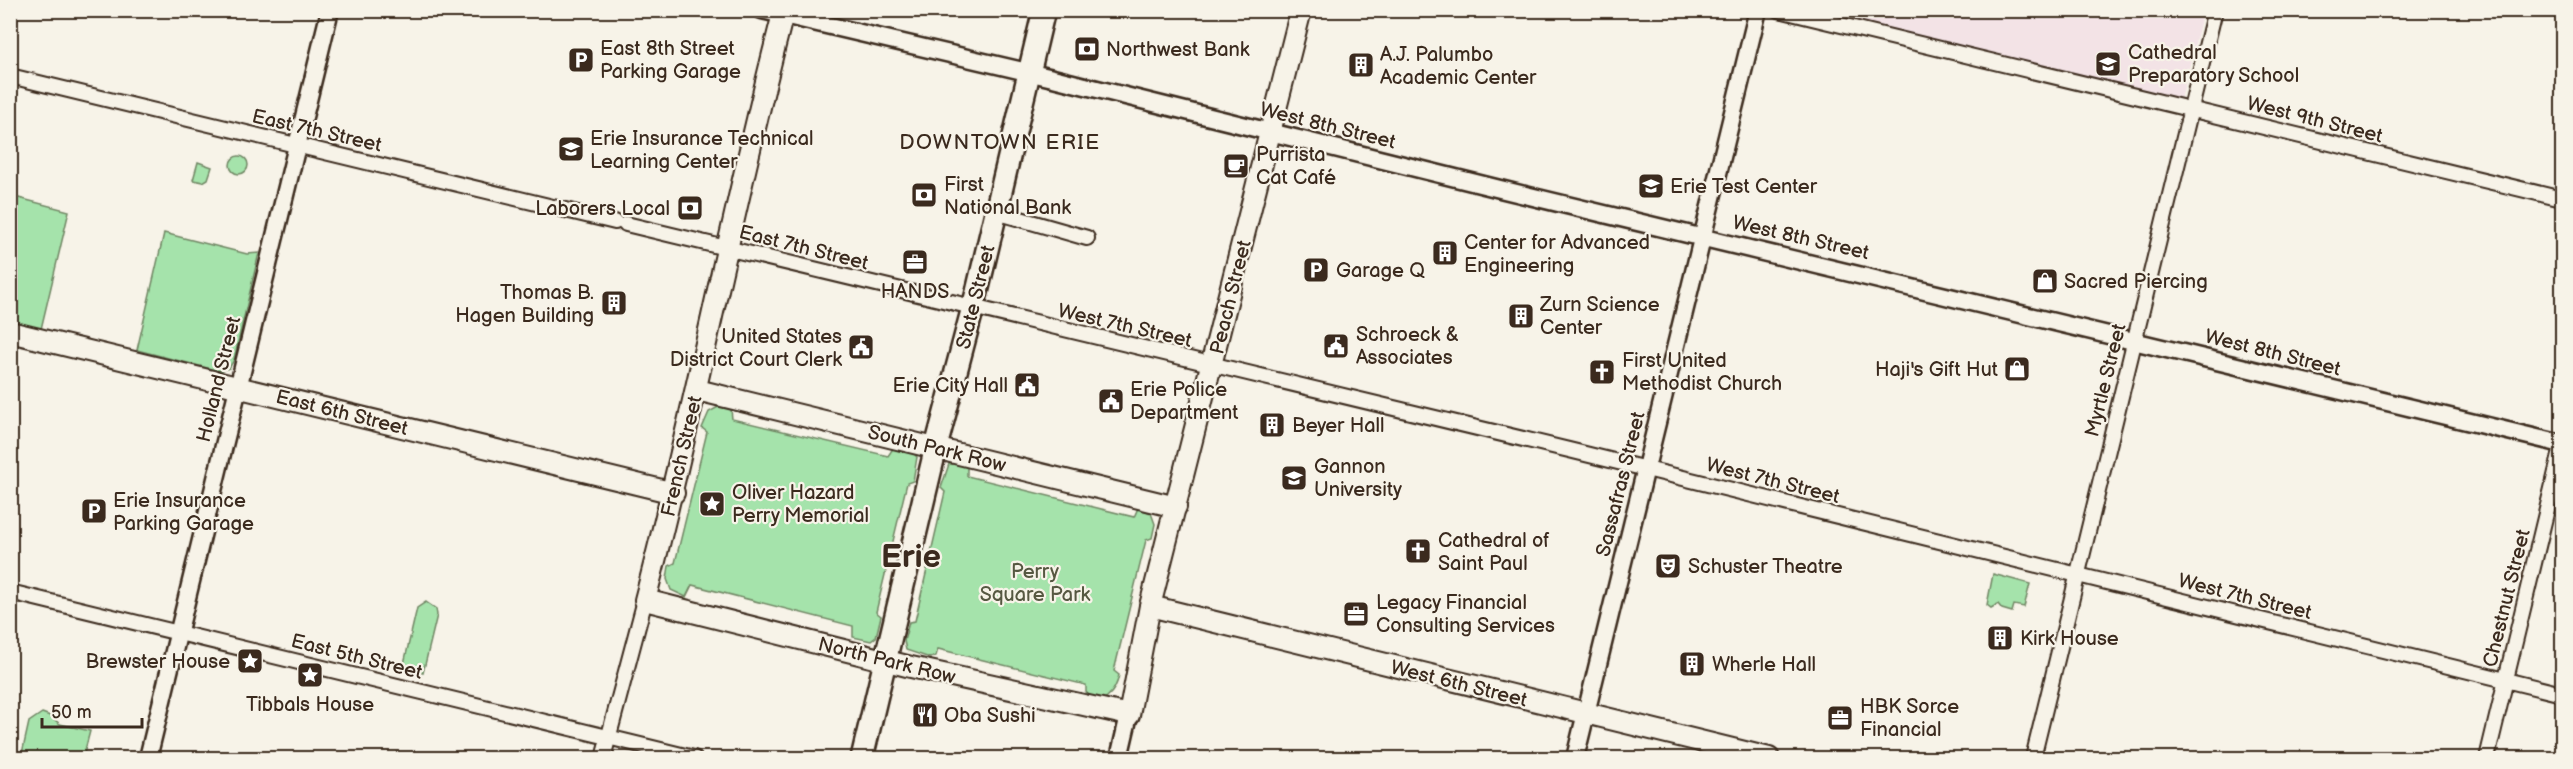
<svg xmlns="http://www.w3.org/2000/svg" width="2573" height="769" viewBox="0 0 2573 769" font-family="'Balsamiq Sans',sans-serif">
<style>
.built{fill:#f3e3e6}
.green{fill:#a5e3ab;stroke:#708664;stroke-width:1.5}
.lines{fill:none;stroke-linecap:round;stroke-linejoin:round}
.minor-casing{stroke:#3b2a1e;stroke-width:18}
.tertiary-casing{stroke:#3b2a1e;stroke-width:21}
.secondary-casing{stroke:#3b2a1e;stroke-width:24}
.primary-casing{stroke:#3b2a1e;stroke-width:26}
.minor{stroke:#f7f3e8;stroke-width:14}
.tertiary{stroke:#f7f3e8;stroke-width:16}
.secondary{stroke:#f7f3e8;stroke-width:20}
.primary{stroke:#f7f3e8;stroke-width:21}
.labels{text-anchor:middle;stroke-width:4.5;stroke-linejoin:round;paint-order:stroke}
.poi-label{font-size:20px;fill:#3b2a1e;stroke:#f7f3e8;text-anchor:start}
.street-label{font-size:20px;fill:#3b2a1e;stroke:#f7f3e8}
.park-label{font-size:20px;fill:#565841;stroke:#f7f3e8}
.neighbourhood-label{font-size:21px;letter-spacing:1.5px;fill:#3b2a1e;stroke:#f7f3e8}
.town-label{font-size:32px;font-weight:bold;fill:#3b2a1e;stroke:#f7f3e8}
</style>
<rect width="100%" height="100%" fill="#f7f3e8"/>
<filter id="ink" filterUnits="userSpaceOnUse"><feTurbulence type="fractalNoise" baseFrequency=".0167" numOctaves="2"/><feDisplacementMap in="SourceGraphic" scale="12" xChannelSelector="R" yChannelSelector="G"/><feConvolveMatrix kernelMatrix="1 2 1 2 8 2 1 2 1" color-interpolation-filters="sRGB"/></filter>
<g filter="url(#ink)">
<polygon class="built" points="1817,11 2203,11 2183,92 2181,97 2175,99"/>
<g class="green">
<circle cx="239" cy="165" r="9"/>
<polygon points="198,162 212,167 208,179 203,182 193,180"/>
<polygon points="11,196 69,211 41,329 11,321"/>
<polygon points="164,233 247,254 259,253 234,360 229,368 219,371 137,350"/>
<polygon points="720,406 731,409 732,419 888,456 894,447 911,451 917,457 913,481 907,483 876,612 881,616 876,637 871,641 853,637 853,626 692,585 686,597 671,590 667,579 669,566 675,563 707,432 702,428 709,412"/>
<path d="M956 463 967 467V476L1134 517 1138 508 1151 513 1155 524 1152 538 1146 540 1114 671 1119 675C1116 691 1101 712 1086 692V685L938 649 936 656 930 658 906 650 904 641 909 622 915 621 945 492 941 488 949 464Z"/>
<polygon points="1993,574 2030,584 2024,607 2014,605 2012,612 2002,609 1998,604 1991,608 1987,605"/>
<polygon points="426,602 436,609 437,615 423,673 403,668 417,608"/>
<polygon points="42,713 50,716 60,724 90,731 83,758 21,758 29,722"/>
</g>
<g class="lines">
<defs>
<g id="minor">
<polyline points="1779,10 2562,199"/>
<polyline points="10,76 615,222"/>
<polyline points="996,212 1087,238"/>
<polyline points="626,224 1569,450 2562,694"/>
<polyline points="10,592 694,758"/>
<polyline points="603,758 645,600"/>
<polyline points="2033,758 2215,10"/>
<polyline points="2487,758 2562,447"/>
</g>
<g id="tertiary">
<polyline points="762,10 1053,78 1500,189 2562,444"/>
<polyline points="148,758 330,10"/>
<polyline points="1119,758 1129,715"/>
<polyline points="1575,758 1758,10"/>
</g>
<g id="secondary">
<path d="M784 10C733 206 696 405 645 600L911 667 1129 715 1150 606 1301 10"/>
<polyline points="10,332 674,493"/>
<polyline points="697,390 1176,507"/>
<polyline points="1150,606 1769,758"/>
</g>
<polyline id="primary" points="862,758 936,447 977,292 1044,10"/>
</defs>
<use href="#minor" class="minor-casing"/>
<use href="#tertiary" class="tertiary-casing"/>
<use href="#secondary" class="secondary-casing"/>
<use href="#primary" class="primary-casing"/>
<use href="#minor" class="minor"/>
<use href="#tertiary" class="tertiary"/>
<use href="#secondary" class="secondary"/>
<use href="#primary" class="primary"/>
</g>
</g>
<defs>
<symbol id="bank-square" viewBox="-11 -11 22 22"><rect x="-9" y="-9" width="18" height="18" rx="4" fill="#3b2a1e" stroke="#f7f3e8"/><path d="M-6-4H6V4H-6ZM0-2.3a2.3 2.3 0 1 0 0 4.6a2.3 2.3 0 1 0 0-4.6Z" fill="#fff"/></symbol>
<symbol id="parking-square" viewBox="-11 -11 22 22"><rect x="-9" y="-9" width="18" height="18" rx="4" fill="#3b2a1e" stroke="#f7f3e8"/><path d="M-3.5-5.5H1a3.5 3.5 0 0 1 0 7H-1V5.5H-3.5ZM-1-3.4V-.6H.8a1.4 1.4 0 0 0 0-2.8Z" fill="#fff"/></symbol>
<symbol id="school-square" viewBox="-11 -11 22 22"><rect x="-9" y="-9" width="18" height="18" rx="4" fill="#3b2a1e" stroke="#f7f3e8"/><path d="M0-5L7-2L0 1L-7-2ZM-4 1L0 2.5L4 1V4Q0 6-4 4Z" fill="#fff"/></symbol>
<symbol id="building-square" viewBox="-11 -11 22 22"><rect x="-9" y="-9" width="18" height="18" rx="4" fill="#3b2a1e" stroke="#f7f3e8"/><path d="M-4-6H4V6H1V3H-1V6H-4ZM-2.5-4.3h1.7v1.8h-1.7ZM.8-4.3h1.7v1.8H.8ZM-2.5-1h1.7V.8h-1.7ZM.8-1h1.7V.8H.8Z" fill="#fff"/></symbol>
<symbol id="cafe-square" viewBox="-11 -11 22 22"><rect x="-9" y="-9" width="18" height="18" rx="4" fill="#3b2a1e" stroke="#f7f3e8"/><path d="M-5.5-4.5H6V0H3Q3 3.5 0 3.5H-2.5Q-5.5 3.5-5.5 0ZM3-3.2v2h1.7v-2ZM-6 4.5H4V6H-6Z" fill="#fff"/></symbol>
<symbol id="office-square" viewBox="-11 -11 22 22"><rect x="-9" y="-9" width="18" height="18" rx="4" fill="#3b2a1e" stroke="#f7f3e8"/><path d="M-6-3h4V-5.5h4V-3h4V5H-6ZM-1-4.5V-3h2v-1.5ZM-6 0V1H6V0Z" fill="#fff"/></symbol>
<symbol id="shop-square" viewBox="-11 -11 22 22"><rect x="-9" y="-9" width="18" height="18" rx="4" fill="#3b2a1e" stroke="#f7f3e8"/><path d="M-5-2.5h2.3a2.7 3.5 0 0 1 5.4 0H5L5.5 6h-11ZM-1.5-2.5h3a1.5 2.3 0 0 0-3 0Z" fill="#fff"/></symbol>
<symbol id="civic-square" viewBox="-11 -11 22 22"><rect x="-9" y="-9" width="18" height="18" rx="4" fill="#3b2a1e" stroke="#f7f3e8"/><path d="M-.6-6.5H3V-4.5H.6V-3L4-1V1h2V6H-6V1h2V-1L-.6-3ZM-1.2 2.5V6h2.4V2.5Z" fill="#fff"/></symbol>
<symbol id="church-square" viewBox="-11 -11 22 22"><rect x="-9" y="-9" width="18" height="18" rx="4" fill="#3b2a1e" stroke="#f7f3e8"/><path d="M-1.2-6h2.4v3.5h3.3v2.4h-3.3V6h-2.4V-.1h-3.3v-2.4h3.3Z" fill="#fff"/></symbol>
<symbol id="university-square" viewBox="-11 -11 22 22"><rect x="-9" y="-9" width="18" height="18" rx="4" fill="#3b2a1e" stroke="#f7f3e8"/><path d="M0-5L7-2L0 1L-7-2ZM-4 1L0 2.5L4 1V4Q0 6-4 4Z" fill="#fff"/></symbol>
<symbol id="sight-square" viewBox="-11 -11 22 22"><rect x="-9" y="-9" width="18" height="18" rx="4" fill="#3b2a1e" stroke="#f7f3e8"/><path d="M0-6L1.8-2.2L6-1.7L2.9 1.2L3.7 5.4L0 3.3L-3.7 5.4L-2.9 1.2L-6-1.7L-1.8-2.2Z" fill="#fff"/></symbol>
<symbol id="theatre-square" viewBox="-11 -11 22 22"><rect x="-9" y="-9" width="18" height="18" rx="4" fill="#3b2a1e" stroke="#f7f3e8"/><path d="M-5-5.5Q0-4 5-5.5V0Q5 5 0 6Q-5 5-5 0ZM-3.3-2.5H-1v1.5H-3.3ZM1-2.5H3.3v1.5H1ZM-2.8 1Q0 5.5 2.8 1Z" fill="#fff"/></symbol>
<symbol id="restaurant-square" viewBox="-11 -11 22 22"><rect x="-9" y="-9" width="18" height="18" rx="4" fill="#3b2a1e" stroke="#f7f3e8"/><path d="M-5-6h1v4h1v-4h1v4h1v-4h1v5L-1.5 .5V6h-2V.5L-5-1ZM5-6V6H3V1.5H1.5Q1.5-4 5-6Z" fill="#fff"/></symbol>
</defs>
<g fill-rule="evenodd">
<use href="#bank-square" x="1072" y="34" width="30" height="30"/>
<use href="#parking-square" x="566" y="45" width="30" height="30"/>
<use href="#school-square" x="2093" y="49" width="30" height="30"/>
<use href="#building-square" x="1346" y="50" width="30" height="30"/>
<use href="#school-square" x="556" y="134" width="30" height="30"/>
<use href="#cafe-square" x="1221" y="151" width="30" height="30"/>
<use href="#school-square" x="1636" y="171" width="30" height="30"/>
<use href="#bank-square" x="909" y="180" width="30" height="30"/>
<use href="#bank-square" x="675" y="193" width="30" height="30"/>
<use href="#building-square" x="1430" y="238" width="30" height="30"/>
<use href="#office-square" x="900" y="247" width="30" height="30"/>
<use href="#parking-square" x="1301" y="255" width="30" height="30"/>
<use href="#shop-square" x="2030" y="266" width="30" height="30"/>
<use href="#building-square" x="599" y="288" width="30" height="30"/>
<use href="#building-square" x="1506" y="301" width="30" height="30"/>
<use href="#civic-square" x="1321" y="331" width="30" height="30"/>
<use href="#civic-square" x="846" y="332" width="30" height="30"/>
<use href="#shop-square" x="2002" y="354" width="30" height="30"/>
<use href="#church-square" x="1587" y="357" width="30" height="30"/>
<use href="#civic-square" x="1012" y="370" width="30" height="30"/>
<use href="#civic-square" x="1096" y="386" width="30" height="30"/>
<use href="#building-square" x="1257" y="410" width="30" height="30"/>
<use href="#university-square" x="1279" y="463" width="30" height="30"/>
<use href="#sight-square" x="697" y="489" width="30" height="30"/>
<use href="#parking-square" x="79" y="496" width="30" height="30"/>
<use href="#church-square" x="1403" y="536" width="30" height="30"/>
<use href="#theatre-square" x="1653" y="551" width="30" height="30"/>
<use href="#office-square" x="1341" y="599" width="30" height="30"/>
<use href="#building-square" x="1985" y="623" width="30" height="30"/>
<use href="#sight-square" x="235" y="646" width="30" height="30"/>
<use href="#building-square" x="1677" y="649" width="30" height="30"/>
<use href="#sight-square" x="295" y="660" width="30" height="30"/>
<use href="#restaurant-square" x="910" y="700" width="30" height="30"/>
<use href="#office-square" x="1825" y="703" width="30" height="30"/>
</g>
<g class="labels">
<g class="poi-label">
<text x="600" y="55">East 8th Street<tspan x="600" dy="23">Parking Garage</tspan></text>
<text x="1106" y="56">Northwest Bank</text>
<text x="2128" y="59">Cathedral<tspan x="2128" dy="23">Preparatory School</tspan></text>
<text x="1380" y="61">A.J. Palumbo<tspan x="1380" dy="23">Academic Center</tspan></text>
<text x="590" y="145">Erie Insurance Technical<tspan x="590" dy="23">Learning Center</tspan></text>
<text x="1256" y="161">Purrista<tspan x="1256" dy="23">Cat Café</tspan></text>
<text x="944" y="191">First<tspan x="944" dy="23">National Bank</tspan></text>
<text x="1670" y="193">Erie Test Center</text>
<text x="670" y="215" text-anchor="end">Laborers Local</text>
<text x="1464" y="249">Center for Advanced<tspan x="1464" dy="23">Engineering</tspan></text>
<text x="1336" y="277">Garage Q</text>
<text x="2064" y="288">Sacred Piercing</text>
<text x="915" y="298" text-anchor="middle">HANDS</text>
<text x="594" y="299" text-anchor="end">Thomas B.<tspan x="594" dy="23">Hagen Building</tspan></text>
<text x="1540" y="311">Zurn Science<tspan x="1540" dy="23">Center</tspan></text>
<text x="1356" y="341">Schroeck &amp;<tspan x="1356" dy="23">Associates</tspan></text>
<text x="842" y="343" text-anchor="end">United States<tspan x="842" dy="23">District Court Clerk</tspan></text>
<text x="1622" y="367">First United<tspan x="1622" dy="23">Methodist Church</tspan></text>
<text x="1998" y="376" text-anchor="end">Haji's Gift Hut</text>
<text x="1008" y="392" text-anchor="end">Erie City Hall</text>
<text x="1130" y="396">Erie Police<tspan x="1130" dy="23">Department</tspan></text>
<text x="1292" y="432">Beyer Hall</text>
<text x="1314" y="473">Gannon<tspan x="1314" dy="23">University</tspan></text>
<text x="732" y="499">Oliver Hazard<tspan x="732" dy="23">Perry Memorial</tspan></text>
<text x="113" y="507">Erie Insurance<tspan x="113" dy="23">Parking Garage</tspan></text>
<text x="1438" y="547">Cathedral of<tspan x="1438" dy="23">Saint Paul</tspan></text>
<text x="1688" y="573">Schuster Theatre</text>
<text x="1376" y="609">Legacy Financial<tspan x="1376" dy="23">Consulting Services</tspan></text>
<text x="2020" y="645">Kirk House</text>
<text x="230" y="668" text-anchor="end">Brewster House</text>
<text x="1712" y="671">Wherle Hall</text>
<text x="310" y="711" text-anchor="middle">Tibbals House</text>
<text x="1860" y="713">HBK Sorce<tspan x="1860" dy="23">Financial</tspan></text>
<text x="944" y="722">Oba Sushi</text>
</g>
<g class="street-label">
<text transform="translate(2315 119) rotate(14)" y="7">West 9th Street</text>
<text transform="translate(1328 125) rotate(14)" y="7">West 8th Street</text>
<text transform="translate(317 130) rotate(13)" y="7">East 7th Street</text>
<text transform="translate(1801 237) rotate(13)" y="7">West 8th Street</text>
<text transform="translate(804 247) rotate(14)" y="7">East 7th Street</text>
<text transform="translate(975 297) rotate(-76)" y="7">State Street</text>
<text transform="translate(1230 297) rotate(-76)" y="7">Peach Street</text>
<text transform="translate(1125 325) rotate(13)" y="7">West 7th Street</text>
<text transform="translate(2273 352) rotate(14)" y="7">West 8th Street</text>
<text transform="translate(218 379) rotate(-76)" y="7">Holland Street</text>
<text transform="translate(2105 380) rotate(-76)" y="7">Myrtle Street</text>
<text transform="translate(342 412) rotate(14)" y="7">East 6th Street</text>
<text transform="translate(937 448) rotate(14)" y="7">South Park Row</text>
<text transform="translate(681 456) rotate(-77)" y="7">French Street</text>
<text transform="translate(1773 480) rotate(14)" y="7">West 7th Street</text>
<text transform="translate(1620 484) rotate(-76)" y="7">Sassafras Street</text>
<text transform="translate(2245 596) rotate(14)" y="7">West 7th Street</text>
<text transform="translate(2506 598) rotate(-76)" y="7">Chestnut Street</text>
<text transform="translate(357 656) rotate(14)" y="7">East 5th Street</text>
<text transform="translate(887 660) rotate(14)" y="7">North Park Row</text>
<text transform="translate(1459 683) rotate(14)" y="7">West 6th Street</text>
</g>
<g class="park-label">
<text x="1035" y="578">Perry<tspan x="1035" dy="23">Square Park</tspan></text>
</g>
<g class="neighbourhood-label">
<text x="1000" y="149">DOWNTOWN ERIE</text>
</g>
<g class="town-label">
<text x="911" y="567">Erie</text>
</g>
</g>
<rect width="2573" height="769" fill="none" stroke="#f7f3e8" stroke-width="36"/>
<rect x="18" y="18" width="2537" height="733" fill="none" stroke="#3b2a1e" stroke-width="2" filter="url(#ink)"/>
<path d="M42 718v9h100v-9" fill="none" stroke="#3b2a1e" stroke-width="3"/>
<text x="51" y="718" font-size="18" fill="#3b2a1e" stroke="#f7f3e8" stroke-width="4.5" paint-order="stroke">50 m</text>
</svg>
